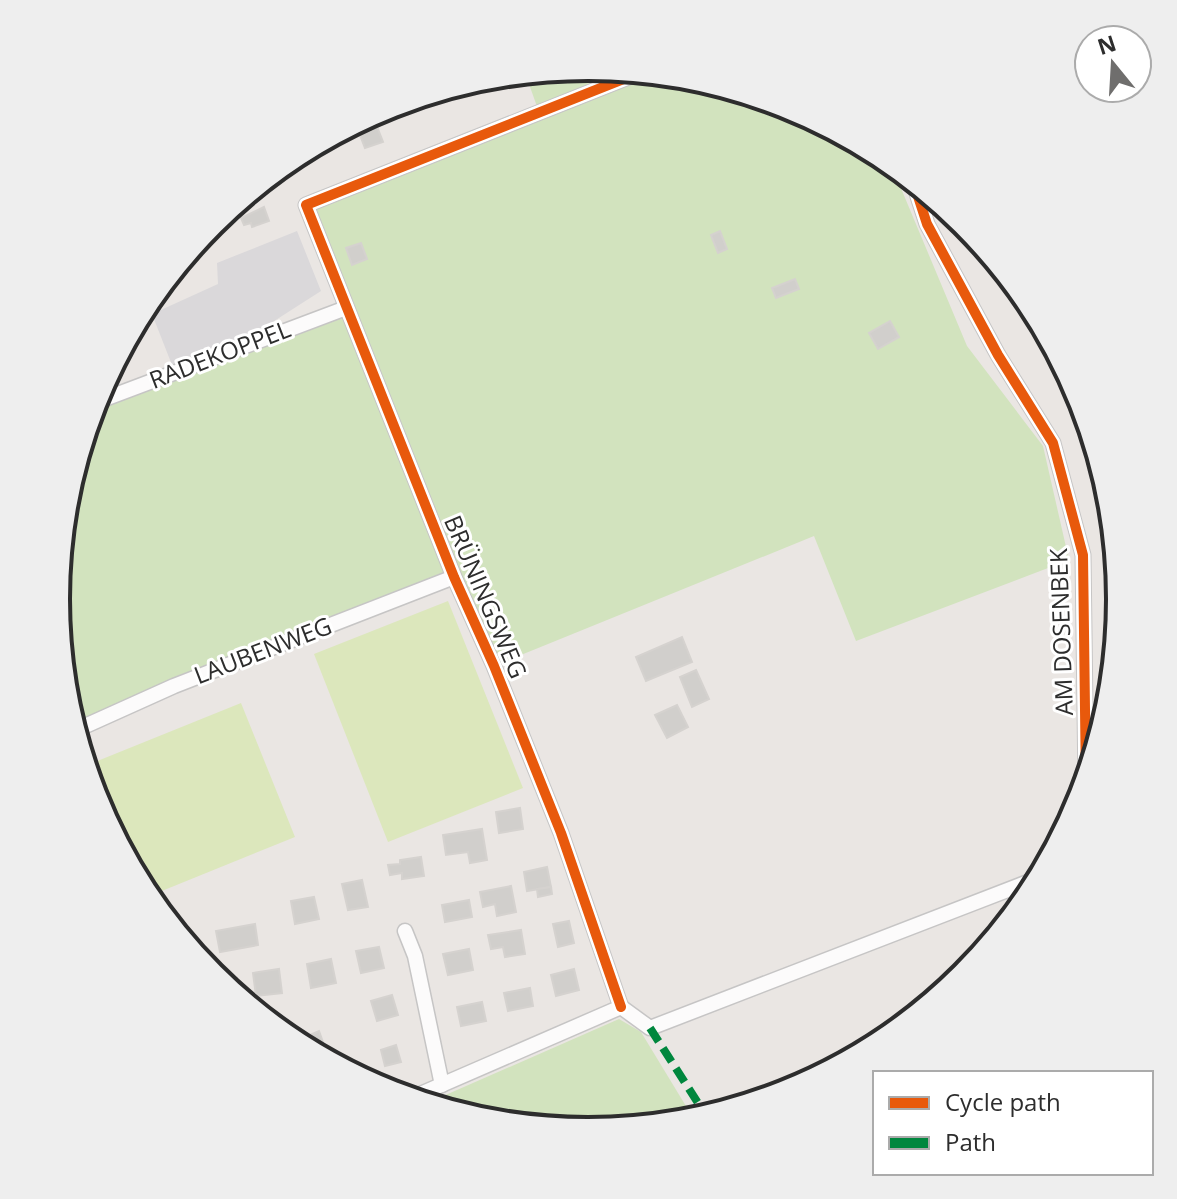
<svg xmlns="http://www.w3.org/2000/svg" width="1177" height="1199" viewBox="0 0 1177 1199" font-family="'Open Sans',sans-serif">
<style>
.industrial{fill:#dad8da}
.green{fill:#d2e3be}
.pitch{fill:#dce7bc}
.building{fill:#d1cfcc;stroke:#d5d2cf;stroke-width:2}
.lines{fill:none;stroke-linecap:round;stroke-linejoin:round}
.minor-casing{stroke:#c6c5c5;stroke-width:17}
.minor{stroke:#fcfbfb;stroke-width:14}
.quiet{stroke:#00873e;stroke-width:8;stroke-dasharray:16 8;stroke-linecap:butt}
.cycleway-casing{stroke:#fff;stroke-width:15}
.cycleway{stroke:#e8590c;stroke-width:10}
.labels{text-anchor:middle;stroke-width:6;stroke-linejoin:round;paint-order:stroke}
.street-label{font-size:24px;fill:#2d2d2d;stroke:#fff}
.rim{fill:none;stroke:#2d2d2d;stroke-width:4}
</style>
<rect width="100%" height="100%" fill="#eae6e3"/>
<polygon class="industrial" points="297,231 321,291 257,332 172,365 152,314 218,284 217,263"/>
<g class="green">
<polygon points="589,67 693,77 793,108 890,162 967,346 1043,446 1069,560 856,641 814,536 494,666 454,577 75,731 66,703 56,599 66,495 94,403 346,308 306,205 539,112 525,73"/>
<polygon points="619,1019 641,1032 695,1121 588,1132 484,1122 425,1104"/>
</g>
<g class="pitch">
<polygon points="448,601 523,788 388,842 314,654"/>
<polygon points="241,703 295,837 147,897 96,803 85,766"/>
</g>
<g class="building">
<polygon points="372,114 383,142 365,148 356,125 349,127"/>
<polygon points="264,207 269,221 252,227 251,223 244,225 241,218"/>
<polygon points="720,231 727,249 718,253 711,235"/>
<polygon points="361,243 367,259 352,265 346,248"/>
<polygon points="795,279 799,289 776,298 772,288"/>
<polygon points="890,321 899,337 878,349 869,333"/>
<polygon points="682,637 692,662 646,681 636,657"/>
<polygon points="696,670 709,699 692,707 680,677"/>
<polygon points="677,705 688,727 667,738 655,715"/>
<polygon points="520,808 523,829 499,833 496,812"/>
<polygon points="482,829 487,860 470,863 468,852 446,855 443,835"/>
<polygon points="421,857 424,876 402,879 402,873 390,875 388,865 400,864 400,860"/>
<polygon points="547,867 551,887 527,891 524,872"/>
<polygon points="362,880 368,907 348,910 342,884"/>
<polygon points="511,886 516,912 497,916 495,904 483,907 480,892"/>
<polygon points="551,887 552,894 538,897 537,889"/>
<polygon points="314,897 319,919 295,924 291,901"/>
<polygon points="469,900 472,917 445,922 442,905"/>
<polygon points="569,921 574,943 558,947 553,924"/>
<polygon points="255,924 258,945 220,952 216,931"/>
<polygon points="521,930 525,954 505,957 503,947 491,949 488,935"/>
<polygon points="379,947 384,968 361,973 356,951"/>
<polygon points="469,949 473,970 448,975 443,954"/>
<polygon points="331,959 336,983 311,988 307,964"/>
<polygon points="279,969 282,993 256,996 253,973"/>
<polygon points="574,969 579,990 556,996 551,975"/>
<polygon points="237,978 241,1000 219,982"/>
<polygon points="530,988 533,1006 508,1011 504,993"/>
<polygon points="392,995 398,1015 377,1021 371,1001"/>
<polygon points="482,1002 486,1021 461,1026 457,1007"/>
<polygon points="319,1031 325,1048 313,1053 293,1042"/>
<polygon points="396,1045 401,1062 385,1066 381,1050"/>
</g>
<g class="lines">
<defs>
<g id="minor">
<polyline points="913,181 927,224 998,355 1053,443 1083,555 1086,786"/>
<polyline points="94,403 346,308"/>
<polyline points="74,731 174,686 454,577"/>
<polyline points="405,931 415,956 442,1085"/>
<polyline points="621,1007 561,833 494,666 454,577 306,205 641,72"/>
<polyline points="621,1007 650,1028 1041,877"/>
<polyline points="409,1099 621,1007"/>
</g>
</defs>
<use href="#minor" class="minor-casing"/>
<use href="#minor" class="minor"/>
<polyline class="quiet" points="650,1028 707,1117"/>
<defs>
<g id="cycleway">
<polyline points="913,181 927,224 998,355 1053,443 1083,555 1086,786"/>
<polyline points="621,1007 561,833 494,666 454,577 306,205 641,72"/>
</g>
</defs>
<use href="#cycleway" class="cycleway-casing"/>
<use href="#cycleway" class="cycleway"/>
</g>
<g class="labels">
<g class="street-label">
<text transform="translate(220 355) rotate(-21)" y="8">RADEKOPPEL</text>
<text transform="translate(485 597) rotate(67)" y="8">BRÜNINGSWEG</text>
<text transform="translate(1062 632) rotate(-92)" y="8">AM DOSENBEK</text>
<text transform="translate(263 651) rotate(-21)" y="8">LAUBENWEG</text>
</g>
</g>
<path d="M0 0H1177V1199H0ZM70 599a518 518 0 1 1 1036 0a518 518 0 1 1-1036 0Z" fill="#eee" fill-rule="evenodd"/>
<path class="rim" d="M70 599a518 518 0 1 1 1036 0a518 518 0 1 1-1036 0Z"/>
<rect x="873" y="1071" width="280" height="104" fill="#ffffff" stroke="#ababab" stroke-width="2"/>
<rect x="889" y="1097" width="40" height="12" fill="#e8590c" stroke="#ababab" stroke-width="2"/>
<text x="945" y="1111" font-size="24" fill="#2d2d2d">Cycle path</text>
<rect x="889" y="1137" width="40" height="12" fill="#00873e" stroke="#ababab" stroke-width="2"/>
<text x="945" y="1151" font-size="24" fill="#2d2d2d">Path</text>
<g transform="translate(1113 64) rotate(342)"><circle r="38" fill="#ffffff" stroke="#ababab" stroke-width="2"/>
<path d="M0-6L14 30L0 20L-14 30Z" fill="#6f6e6d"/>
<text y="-12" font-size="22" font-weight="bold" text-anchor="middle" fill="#2d2d2d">N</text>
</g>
</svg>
